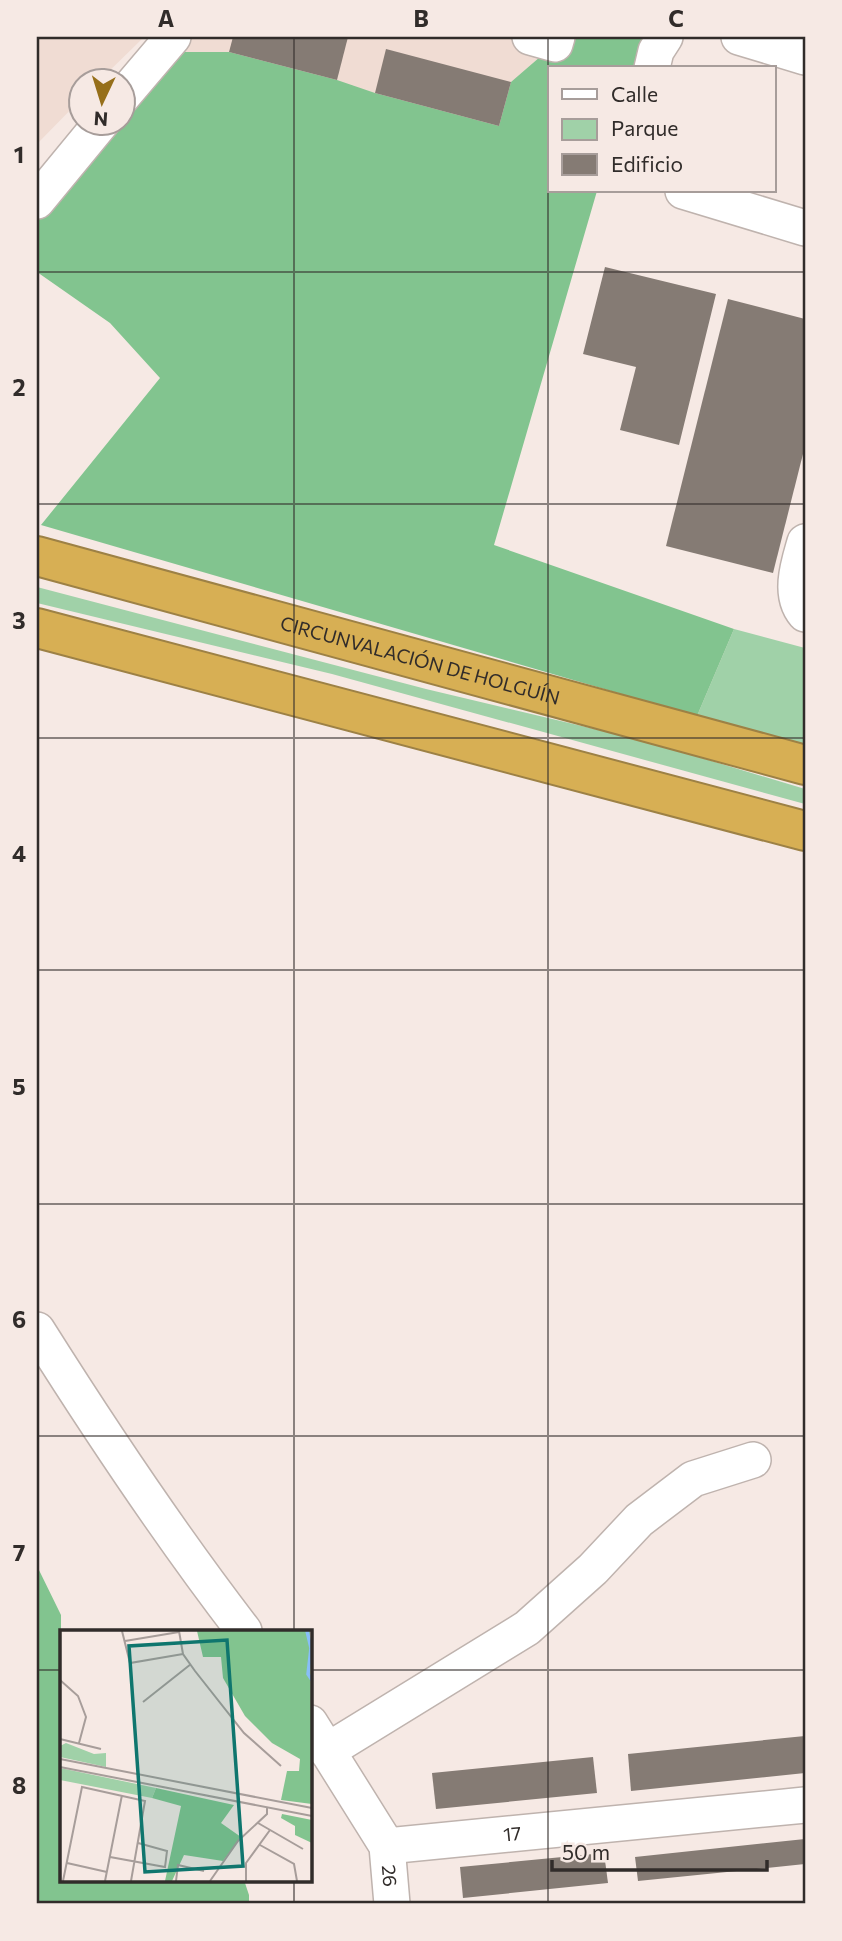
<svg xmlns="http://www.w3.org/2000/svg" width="842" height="1941" viewBox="0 0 842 1941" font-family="Commissioner,sans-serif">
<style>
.built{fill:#f0dcd3}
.green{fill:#a0d1a8}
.forest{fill:#82c48f}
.building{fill:#857b74}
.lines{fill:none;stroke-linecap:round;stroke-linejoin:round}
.minor-casing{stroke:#bfb3ae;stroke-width:38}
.highway-casing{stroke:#9d8145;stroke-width:42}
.minor{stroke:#fff;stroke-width:35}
.highway{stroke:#d7af54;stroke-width:38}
.grid{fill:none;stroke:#312c2a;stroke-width:2;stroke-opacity:0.55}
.labels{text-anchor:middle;stroke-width:7;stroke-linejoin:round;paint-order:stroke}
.street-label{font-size:19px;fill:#312c2a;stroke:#f6e9e4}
.inset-river{fill:none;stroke:#88bef9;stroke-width:3.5}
.inset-road{fill:none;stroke:#a79d9a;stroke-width:2}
.view{fill:#0f766e;fill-opacity:0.15;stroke:#0f766e;stroke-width:3.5}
.inset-edge{fill:none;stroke:#312c2a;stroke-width:3.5}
.neatline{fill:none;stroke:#312c2a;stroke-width:2.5}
.grid-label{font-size:23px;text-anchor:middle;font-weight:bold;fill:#312c2a}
</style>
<rect width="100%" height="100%" fill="#f6e9e4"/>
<g class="built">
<polygon points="37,37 144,37 100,80 80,80 80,100 37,144"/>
<polygon points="176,37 642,37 550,68 550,162 164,52"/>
</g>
<g class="green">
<polygon points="37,587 426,689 645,741 805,789 805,804 332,674 37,603"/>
<polygon points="734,629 805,648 805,750 697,716"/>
</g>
<g class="forest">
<polygon points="558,37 642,37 633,68 550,68 550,191 597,191 494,545 734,629 697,716 41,525 160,378 110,323 37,272 37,219 116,123 122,122 123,115 140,94 164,52 229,52 337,80 375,93 499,126 511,82 555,44"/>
<polygon points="37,1566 61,1615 61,1880 244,1880 249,1895 249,1904 37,1904"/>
</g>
<g class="building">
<polygon points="233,37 348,37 337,80 229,52"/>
<polygon points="386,49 511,82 499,126 375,93"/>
<polygon points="605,267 716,294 679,445 620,430 636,367 583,354"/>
<polygon points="728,299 805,319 805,446 773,573 666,546"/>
<polygon points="805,1736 805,1773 631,1791 628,1754"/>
<polygon points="593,1757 597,1793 436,1809 432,1773"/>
<polygon points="805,1839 805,1864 638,1881 635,1857"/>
<polygon points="604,1853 608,1883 463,1898 460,1867"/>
</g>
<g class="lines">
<defs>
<g id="minor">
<polyline points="530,37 555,44 557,37"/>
<polyline points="739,37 805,57"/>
<polyline points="652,68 656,51 665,37"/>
<polyline points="122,97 173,37"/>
<polyline points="683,191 805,228"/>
<polyline points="37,201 102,122"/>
<path d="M805 542C799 563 788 594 805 614"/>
<path d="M37 1330C102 1433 170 1535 244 1631"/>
<path id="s1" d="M310 1723 387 1846 392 1904"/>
<polyline points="327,1751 527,1628 593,1569 639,1520 693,1479 753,1460"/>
<path id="s2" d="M387 1846 805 1805"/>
</g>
<g id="highway">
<path id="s3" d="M37 556 805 765"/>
<polyline points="37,628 805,831"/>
</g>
</defs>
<use href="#minor" class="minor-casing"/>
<use href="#highway" class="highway-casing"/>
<use href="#minor" class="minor"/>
<use href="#highway" class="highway"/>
</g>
<path class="grid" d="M294 37V1631M548 37V1904M37 272H805M37 504H805M37 738H805M37 970H805M37 1204H805M37 1436H805M37 1670H61M310 1670H805M294 1880V1904"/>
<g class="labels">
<g class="street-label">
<text dy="7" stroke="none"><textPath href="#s3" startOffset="397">CIRCUNVALACIÓN DE HOLGUÍN</textPath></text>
<text dy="7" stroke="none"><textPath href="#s2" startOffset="126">17</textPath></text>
<text dy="7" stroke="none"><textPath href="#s1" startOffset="175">26</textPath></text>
</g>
</g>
<g transform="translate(60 1630)">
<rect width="252" height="252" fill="#f6e9e4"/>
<path d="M6 113 34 124 46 123V137L0 127V116ZM0 138 96 158 92 168 0 150Z" fill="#a0d1a8"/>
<path d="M137 1H250L252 174 221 170 227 141H239L240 129 212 113 185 86 163 48 161 27H143ZM96 158 174 175 161 193 181 207 163 231 124 225 112 251H105L121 176 92 168ZM222 184 252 190V213L235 205V196L221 188Z" fill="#82c48f"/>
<path class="inset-river" d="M247 1 251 18 248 44 252 50"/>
<path class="inset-road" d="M62 1 70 33 123 24M119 1 123 24 135 41 184 103 221 136M65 11 119 2M0 50 18 66 26 87 19 113M83 72 131 34M0 109 41 119M0 129 252 178M0 137 252 186M198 193 243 219M200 215 234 234 237 251M50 227 105 237 107 221 78 213M7 233 47 242M3 251 22 157 85 171 71 251M45 251 62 165M116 251 118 235 144 241M150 251 178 211 207 184V178M186 251V233L210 200"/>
<path class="view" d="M167 10 183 236 85 242 69 16Z"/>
<rect width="252" height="252" class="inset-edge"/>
</g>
<rect width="842" height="1941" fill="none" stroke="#f6e9e4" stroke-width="77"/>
<rect x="548" y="66" width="228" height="126" fill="#f6e9e4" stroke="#a79d9a" stroke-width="2"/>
<rect x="562" y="89" width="35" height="10" fill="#ffffff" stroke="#a79d9a" stroke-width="2"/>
<text x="611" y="102" font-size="21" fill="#312c2a">Calle</text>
<rect x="562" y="119" width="35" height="21" fill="#a0d1a8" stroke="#a79d9a" stroke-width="2"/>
<text x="611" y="136" font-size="21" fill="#312c2a">Parque</text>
<rect x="562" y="154" width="35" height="21" fill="#857b74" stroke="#a79d9a" stroke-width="2"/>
<text x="611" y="172" font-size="21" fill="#312c2a">Edificio</text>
<g transform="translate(102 102) rotate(184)"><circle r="33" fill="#f6e9e4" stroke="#a79d9a" stroke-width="2"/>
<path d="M0-5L12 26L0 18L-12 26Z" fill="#966f1a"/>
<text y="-10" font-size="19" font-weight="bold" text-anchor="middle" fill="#312c2a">N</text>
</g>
<path d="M552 1860v10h215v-10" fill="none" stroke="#312c2a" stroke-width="3.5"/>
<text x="562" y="1860" font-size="21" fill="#312c2a" stroke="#f6e9e4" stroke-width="5" paint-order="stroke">50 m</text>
<rect x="38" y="38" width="766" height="1864" class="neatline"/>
<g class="grid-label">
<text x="166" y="27">A</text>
<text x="421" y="27">B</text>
<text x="676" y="27">C</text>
<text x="19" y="163">1</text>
<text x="19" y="396">2</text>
<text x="19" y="629">3</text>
<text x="19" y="862">4</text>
<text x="19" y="1095">5</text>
<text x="19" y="1328">6</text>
<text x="19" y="1561">7</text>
<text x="19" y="1794">8</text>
</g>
</svg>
